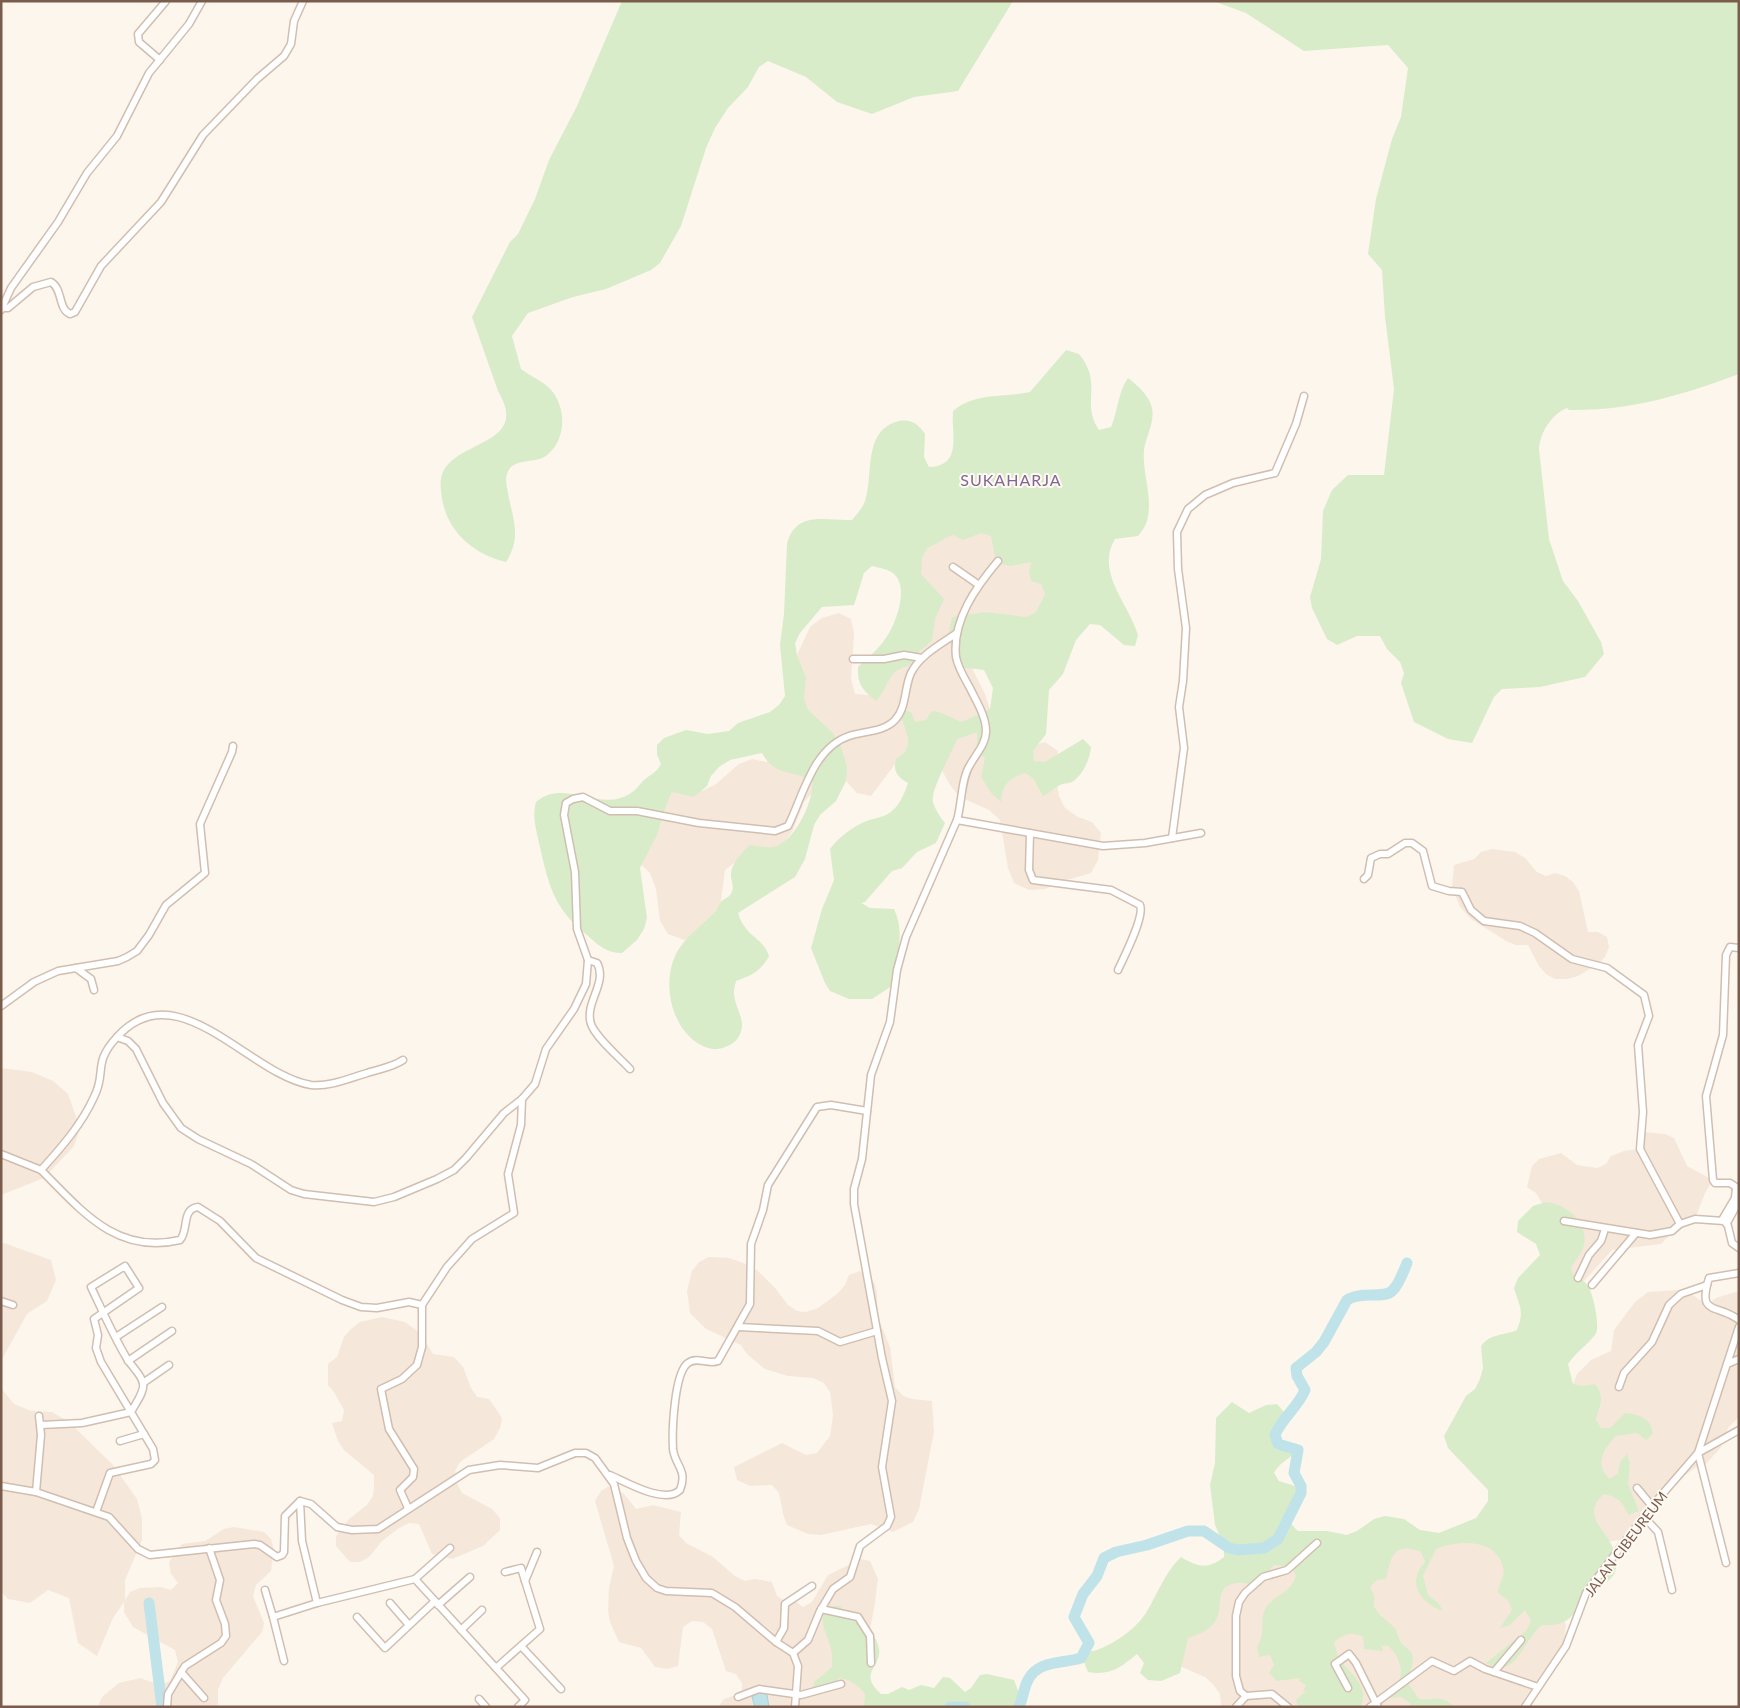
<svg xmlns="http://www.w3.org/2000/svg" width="1740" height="1708" viewBox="0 0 1740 1708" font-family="Lato,sans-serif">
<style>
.residential{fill:#f5e8da}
.green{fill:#d8ecc9}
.water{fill:#bfe3e8;stroke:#a5d3da}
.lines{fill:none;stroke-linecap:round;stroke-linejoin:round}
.river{stroke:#bfe3e8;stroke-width:11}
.minor-casing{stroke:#d1beb0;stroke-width:9}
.minor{stroke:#fff;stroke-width:6}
.labels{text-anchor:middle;stroke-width:4;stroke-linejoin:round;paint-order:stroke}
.street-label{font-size:14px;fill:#7a5c4d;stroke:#fffaf3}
.quarter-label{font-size:16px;letter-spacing:1px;fill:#846695;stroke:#fffaf3}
</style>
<rect width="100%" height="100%" fill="#fdf6ec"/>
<g class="residential">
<polygon points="942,508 1080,583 972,668 985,694 990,709 1031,746 1045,742 1058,751 1056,780 1059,796 1065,808 1078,817 1092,822 1101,833 1098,860 1091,873 1060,882 1045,889 1029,890 1014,883 1008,868 1000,820 989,810 960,797 950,785 935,758 924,747 908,747 871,796 857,793 846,781 823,781 804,802 793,830 777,854 737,861 725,870 719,916 699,938 684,940 668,934 660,921 656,889 650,873 599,825 672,792 702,791 716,784 739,764 752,759 767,762 800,713 797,655 810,627 822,618 839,613 851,619 854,634 851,679 855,694 869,695 921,574 915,560"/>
<polygon points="1492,849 1515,852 1525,858 1537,872 1546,876 1555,873 1565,876 1573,882 1579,891 1588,932 1598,932 1607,937 1609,947 1605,957 1598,964 1578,976 1567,979 1555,979 1546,974 1539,966 1528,945 1516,945 1506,941 1471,919 1460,907 1452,887 1454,865 1474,859 1481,852"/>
<polygon points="1,1068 32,1072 53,1081 68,1094 80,1128 74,1146 44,1178 1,1195"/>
<polygon points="1644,1132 1665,1134 1674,1138 1687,1166 1713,1180 1705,1193 1695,1219 1676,1229 1661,1244 1612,1250 1584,1281 1573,1284 1542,1203 1536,1193 1527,1187 1532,1166 1539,1159 1561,1153 1577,1165 1597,1168 1606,1164 1611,1156 1624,1151 1639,1149"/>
<polygon points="1,1242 51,1260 56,1280 47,1301 27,1314 1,1361"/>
<polygon points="709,1257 729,1258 749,1265 759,1272 775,1288 788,1305 797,1311 806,1312 818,1308 837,1294 845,1285 849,1275 860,1271 869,1276 875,1284 877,1294 878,1317 890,1347 895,1387 903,1396 912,1399 932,1401 934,1432 919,1509 913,1522 893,1532 871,1524 821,1535 808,1534 787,1525 783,1514 779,1493 772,1485 750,1486 737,1480 734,1467 782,1443 806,1455 817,1453 830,1436 833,1415 830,1392 824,1383 813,1378 788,1376 765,1369 747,1354 741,1345 706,1329 690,1313 687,1291 692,1271 699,1262"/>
<polygon points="1678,1290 1690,1293 1707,1305 1716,1298 1739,1291 1739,1417 1728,1428 1721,1447 1706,1464 1695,1468 1677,1481 1655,1506 1646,1525 1639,1532 1628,1539 1605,1542 1593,1513 1596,1501 1573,1384 1577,1374 1591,1360 1611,1351 1614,1330 1635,1302 1648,1292"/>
<polygon points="382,1317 405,1322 420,1333 433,1354 454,1357 463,1367 471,1388 477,1397 489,1399 502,1418 500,1428 494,1439 460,1462 455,1471 456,1482 462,1493 492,1509 500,1518 500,1530 483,1546 452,1559 432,1554 419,1524 409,1523 399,1528 382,1541 369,1557 360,1562 350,1562 336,1546 336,1536 349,1519 367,1505 373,1496 374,1486 374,1475 344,1450 338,1441 332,1423 342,1421 344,1410 334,1392 328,1385 328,1364 337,1357 344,1337 351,1329 360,1322"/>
<polygon points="1,1388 14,1404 31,1411 52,1412 69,1422 113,1465 137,1499 142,1518 142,1540 125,1580 125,1600 130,1592 140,1588 161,1587 171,1590 178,1583 171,1574 169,1562 182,1544 205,1541 224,1529 234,1527 264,1532 271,1539 274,1549 271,1571 256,1585 253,1596 264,1623 262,1632 223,1678 218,1690 218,1707 98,1707 102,1697 119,1683 140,1678 161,1685 170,1681 178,1662 175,1650 133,1627 124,1612 124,1602 113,1618 97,1656 78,1643 69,1598 48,1590 30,1603 8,1599 1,1592"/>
<polygon points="609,1486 624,1494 636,1509 653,1505 681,1512 679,1535 686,1543 713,1557 735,1576 745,1581 755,1579 772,1582 777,1596 785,1601 796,1602 803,1607 812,1602 828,1575 861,1559 870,1561 878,1579 874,1609 870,1629 859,1634 864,1676 871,1707 718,1707 724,1699 742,1693 742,1683 736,1674 726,1671 712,1629 703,1622 692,1621 683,1627 678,1666 668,1669 655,1667 641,1648 619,1642 610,1622 608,1611 609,1588 614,1566 595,1501 601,1491"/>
<polygon points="1473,1529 1562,1615 1566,1625 1564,1646 1536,1693 1532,1707 1221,1707 1220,1694 1213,1684 1205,1677 1182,1667 1174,1659 1204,1598 1286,1544 1328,1646 1363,1613 1375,1556"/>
</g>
<g class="green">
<path d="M622 1H1013L958 91 914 97 872 114 837 102 806 77 768 61 759 67 748 87 728 108 715 128 706 148 681 226 660 263 651 270 606 289 573 297 528 313 512 336 521 369C530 376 545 382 552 391 567 410 566 441 546 456 535 464 512 457 507 474 505 479 507 487 508 493 513 520 522 537 506 562 473 554 448 532 442 499 441 490 439 480 443 472 459 439 530 445 498 391L472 317 510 242 518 234 535 199 549 160 577 106Z"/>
<path d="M1213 1H1739V374C1682 395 1631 411 1569 410L1567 408C1552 414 1540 432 1539 449L1549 539 1563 581 1578 601 1601 642 1604 654 1585 677 1540 687 1502 689 1494 697 1472 743 1448 739 1414 722 1401 683 1404 673 1400 662 1387 649 1380 636H1357L1337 645 1327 639 1312 608 1310 597 1321 559 1323 511 1332 490 1348 475H1384L1394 389 1385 317 1382 270 1368 254 1376 199 1392 139 1401 117 1408 68 1388 45 1304 51 1246 13Z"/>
<path d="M1066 350 1079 354C1104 385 1080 402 1099 430L1111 427C1118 411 1118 392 1128 378 1138 386 1149 395 1152 408 1155 422 1146 436 1144 450 1142 472 1152 494 1148 516 1147 524 1143 530 1138 536L1115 539C1095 572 1129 604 1138 635L1135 646 1124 645 1100 625 1090 624 1076 640 1063 674 1049 690 1046 734 1033 751 1034 761 1045 762 1083 739 1091 747C1090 759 1083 775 1072 782 1068 784 1063 783 1060 785 1054 788 1050 793 1043 796L1033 778 1025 773C1009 778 1002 785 1001 802L992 794 981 777 985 758 977 752V732L957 739C952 753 930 790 933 802 935 809 940 817 945 823L936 843 917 852 902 868 892 871 865 902 861 903 870 908 894 909C906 933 896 960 892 986L872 999H849L830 991 825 983 811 948 822 909 834 880 830 849C838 838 851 828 864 822 873 818 885 818 893 810 900 804 905 792 908 783 897 777 893 771 896 759 919 745 903 730 899 709L911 712 915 722 926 720 932 711C944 712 950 718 962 722L990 709 993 688 984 670 958 667 948 636 952 617 987 612 1026 617 1036 612 1045 594 1041 584 1031 581 1029 572 1031 562 1011 566 1001 564 995 557 991 536 981 533 963 540 953 535C943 538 937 544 927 548L922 558 921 574 944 599 935 619 932 641 915 655 917 660C910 667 899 667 893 674 886 683 884 693 876 701 863 690 857 685 858 667 866 658 876 652 883 642 895 628 910 588 894 574 889 569 879 568 872 566L864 573 854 605 822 607 800 633 795 643 797 655 806 678 804 699 808 710 833 733 840 744 847 766 846 781 836 801 820 815 814 825 805 859 795 877 738 913C745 937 763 937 769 956 761 971 751 976 736 981 735 985 734 989 734 992 734 1008 748 1021 739 1036 736 1042 731 1045 725 1047 716 1051 708 1049 699 1044 672 1028 662 985 675 956 683 938 702 926 715 912 718 909 718 905 721 902 723 899 728 898 730 895 735 889 732 883 731 877 730 865 742 852 750 845 758 846 769 849 777 846 796 838 814 801 812 781 791 769 775 777 762 753L730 760 719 767 711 776 707 786 694 797 672 792 664 811 657 835 640 868 647 918 644 929 637 940 622 953C607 953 599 946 588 936 553 908 549 886 539 843 536 828 532 817 536 802 564 777 600 814 631 793 636 790 640 784 644 780 651 774 656 773 661 764L657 755V745L664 738 686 730 708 734 729 731 738 723 770 712 779 705 785 696 780 645 784 614 787 544C796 510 825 521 852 520 856 515 863 508 865 501 874 476 862 430 899 421 912 419 918 424 925 434L924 457 929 467C963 466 951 434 953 411 975 392 1004 398 1030 392Z"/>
<path d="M1546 1202C1567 1204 1591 1224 1583 1248 1581 1254 1575 1261 1571 1268L1575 1277C1580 1279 1584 1280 1588 1286 1593 1293 1601 1328 1595 1335 1587 1345 1577 1351 1568 1364L1573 1384 1582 1386 1595 1384C1606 1397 1599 1405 1596 1420L1601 1428H1610L1625 1413C1641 1415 1651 1418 1653 1434L1646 1440 1637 1433 1616 1436C1603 1449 1594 1465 1610 1479L1618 1473 1620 1462 1627 1454 1630 1463 1628 1484 1639 1511 1628 1515C1623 1502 1618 1497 1604 1494 1573 1521 1626 1537 1615 1572 1611 1583 1592 1589 1584 1600 1571 1619 1566 1626 1542 1625 1521 1642 1517 1680 1486 1663L1526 1631 1531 1621 1525 1610 1510 1625 1500 1628 1512 1610 1508 1600 1498 1593C1498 1584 1506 1576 1503 1567 1496 1538 1457 1540 1436 1549L1423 1576 1428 1595 1438 1603 1443 1611C1420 1603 1406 1582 1425 1562L1421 1552C1393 1541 1391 1558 1386 1579L1377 1580 1370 1587 1374 1595V1607L1380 1615 1395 1628 1401 1643 1412 1653 1413 1663 1407 1682 1419 1699C1433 1701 1444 1694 1453 1707H1411L1410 1703 1401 1697 1390 1698C1393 1692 1397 1686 1399 1680 1405 1669 1396 1650 1386 1645L1382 1646 1383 1651 1364 1649 1363 1637C1350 1631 1345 1634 1334 1642 1336 1649 1337 1656 1341 1661 1351 1674 1371 1688 1360 1707H1298L1296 1700 1306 1691H1303L1306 1685 1299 1681 1301 1678 1277 1681 1269 1673 1274 1665 1270 1655 1259 1657 1257 1647C1267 1631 1258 1619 1267 1606 1277 1593 1289 1595 1296 1576L1291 1567 1274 1565 1267 1573 1261 1586C1254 1585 1245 1582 1238 1583 1218 1585 1221 1598 1219 1611 1217 1627 1201 1634 1188 1638L1180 1673 1161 1681 1148 1680 1140 1673 1144 1663 1137 1654C1121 1667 1111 1676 1088 1672L1084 1662 1089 1652C1109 1648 1134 1631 1146 1613 1157 1595 1165 1572 1181 1557 1197 1567 1208 1570 1224 1557V1546L1215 1525 1210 1485 1215 1463 1216 1418 1232 1402 1249 1413 1266 1405 1277 1404 1284 1412C1274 1428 1268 1429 1275 1449L1296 1452C1288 1460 1279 1463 1274 1473L1279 1481 1298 1487C1293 1506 1279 1514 1298 1531H1327L1347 1535 1357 1531 1374 1519 1385 1516 1404 1519 1420 1530 1439 1533 1476 1518 1488 1501V1490L1448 1448 1444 1436 1466 1396 1475 1389 1480 1379 1483 1368 1481 1346C1491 1333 1503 1336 1517 1330 1525 1310 1519 1306 1514 1288L1518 1278 1540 1255 1536 1244 1517 1232 1518 1221 1533 1206Z"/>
<path d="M834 1606H840C851 1622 876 1627 879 1649 882 1667 857 1673 881 1694H888L902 1687 909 1690 921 1685 934 1688 943 1677 950 1678 965 1692 971 1688 980 1675 987 1674 1014 1680 1019 1693V1707H864L865 1694C858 1685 851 1680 839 1678L829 1688 813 1689 814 1682 832 1667C831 1662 833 1659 832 1655 831 1638 816 1625 826 1608Z"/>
</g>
<polygon class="water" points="761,1691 767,1695 769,1707 755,1707 752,1697"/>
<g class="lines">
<g class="river">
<polyline points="149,1603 162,1707"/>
<polyline points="950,1707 965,1707"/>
<path d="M1019 1707C1023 1698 1024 1687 1028 1680 1038 1660 1062 1664 1081 1658L1089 1643 1074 1617 1083 1594 1097 1576 1104 1558 1116 1552 1147 1545 1188 1531H1204L1229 1548 1238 1550 1264 1548 1278 1539 1301 1493V1486L1294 1473 1298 1450 1278 1444 1275 1435C1282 1418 1298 1407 1305 1390L1297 1376 1296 1368 1316 1352 1324 1342 1347 1300C1360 1291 1384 1299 1392 1291 1399 1285 1403 1272 1407 1263"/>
</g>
<defs>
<g id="minor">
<polyline points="160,60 139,42 138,34 166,1"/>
<path d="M3 308H8L33 287 51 282C63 289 58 309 70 314L75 312 101 266 161 202 203 135 257 79 284 56 291 44 294 21 303 1"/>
<polyline points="1,310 11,288 58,222 87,173 117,136 149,73 189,24 202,1"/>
<polyline points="953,567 979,585"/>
<polyline points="853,659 884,659 904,655 922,658"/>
<polyline points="957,820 1103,846 1145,843 1201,833"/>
<path d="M1030 833 1029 870 1033 880 1111 890 1140 905C1145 916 1124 957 1118 970"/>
<polyline points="1172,838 1184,748 1179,707 1183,681 1186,628 1178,569 1177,532 1188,509 1205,495 1233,483 1275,473 1296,424 1304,396"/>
<polyline points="1364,879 1368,875 1371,858 1380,854 1388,854 1405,843 1412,843 1423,851 1432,886 1449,891 1462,892 1471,910 1484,921 1520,926 1535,933 1572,959 1607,968 1644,995 1649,1016 1638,1045 1643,1112 1640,1149 1680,1224 1695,1219 1724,1221 1728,1226 1732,1243 1739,1248"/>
<path d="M588 960 597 963C608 983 584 1003 591 1024 596 1038 620 1058 630 1069"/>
<polyline points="76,968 91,979 94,990"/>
<polyline points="1,1006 34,982 58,971 118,961 127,957 137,951 149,935 166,905 205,873 200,824 232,752 233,746"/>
<path d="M117 1037C177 970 249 1075 311 1085 330 1087 350 1078 367 1073 379 1069 393 1067 403 1060"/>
<path d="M1 1154 41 1170C61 1148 82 1124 94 1097 107 1072 92 1064 117 1037L128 1041 136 1049 163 1103 181 1128 198 1139 251 1164 291 1190 304 1194 374 1202 394 1197 437 1179 454 1170 466 1158 504 1113 522 1099 535 1084 546 1049 574 1009 586 984 588 960 577 929 575 872 564 815 566 803 573 799 583 797 610 811H637L699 823 775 831 788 826C803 796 813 748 849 736 864 731 884 732 895 720 907 707 904 688 911 673 920 655 941 644 957 633"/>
<path d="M41 1170C81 1210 116 1255 180 1240 189 1231 181 1209 198 1207L220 1221 256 1258 342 1300 361 1307 377 1308 409 1302 422 1305"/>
<polyline points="1722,1220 1735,1198 1736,1187 1730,1183 1715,1183 1713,1180 1706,1096 1723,1035 1726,955 1730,947 1739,948"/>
<polyline points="1564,1221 1650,1235 1672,1231 1680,1224"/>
<polyline points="1727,1223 1739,1201"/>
<path d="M1739 1273 1709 1278C1697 1317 1717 1303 1739 1320"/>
<polyline points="1578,1278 1589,1255 1601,1241 1605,1229"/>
<polyline points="1592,1285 1636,1233"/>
<polyline points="1,1301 13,1305"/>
<polyline points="738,1327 818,1331 840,1342 877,1331"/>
<polyline points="116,1337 162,1307"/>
<polyline points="128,1361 172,1331"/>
<polyline points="1727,1364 1739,1359"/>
<polyline points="143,1383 169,1365"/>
<polyline points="1619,1387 1624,1373 1652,1342 1669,1305 1681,1294 1707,1285"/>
<path d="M41 1425 82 1423 131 1412C135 1404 145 1392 143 1383 141 1374 130 1365 126 1357 113 1335 102 1310 91 1287L125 1266 139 1288 94 1319 98 1335 96 1348 101 1362 153 1449 155 1460 151 1464 110 1473 96 1512"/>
<polyline points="120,1441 144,1434"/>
<path d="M610 1475C626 1482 665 1505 680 1490 688 1470 675 1466 673 1449 672 1432 674 1373 688 1363 697 1356 708 1365 718 1361L750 1304 751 1244 763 1210 768 1185 817 1107 831 1105 867 1111"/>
<polyline points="1,1486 36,1492 109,1517 138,1549 150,1555 254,1544 260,1545 277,1557 282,1555 284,1552 285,1516 300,1501 311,1504 337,1527 352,1530 378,1529 469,1470 500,1465 538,1468 575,1453 586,1453 595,1458 614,1484 627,1538 636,1561 646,1578 657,1588 666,1591 712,1593 735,1607 776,1642 793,1653 798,1666 795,1707"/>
<polyline points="1637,1488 1652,1506"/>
<polyline points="36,1492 41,1435 39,1416"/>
<polyline points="408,1508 400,1490 413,1477 414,1469 389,1429 381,1389 402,1379 417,1365 422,1347 422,1305 447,1267 472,1239 514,1213 508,1174 521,1125 522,1099"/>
<polyline points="1644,1517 1658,1532 1672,1590"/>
<polyline points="1726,1563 1698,1453 1739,1327"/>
<polyline points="415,1579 450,1548"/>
<polyline points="525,1581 537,1552"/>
<polyline points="265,1590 273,1617"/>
<polyline points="317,1603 415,1579 525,1700 518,1707"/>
<polyline points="390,1603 409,1625"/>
<polyline points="438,1605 470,1577"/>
<polyline points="821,1609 858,1617 870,1636 871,1663"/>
<polyline points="357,1617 385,1648 435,1601"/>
<polyline points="461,1630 482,1610"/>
<polyline points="776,1642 784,1628 785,1604 812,1586"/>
<polyline points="521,1646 561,1689"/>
<path d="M793 1653 808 1640 820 1611 833 1589 850 1577 860 1546 887 1526 891 1517 882 1467 892 1401 882 1358 854 1204V1189L862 1159 871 1075 890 1022 897 970 906 937 957 820C962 803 961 779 970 765 976 754 986 744 986 731 986 716 976 701 970 688 965 679 958 668 956 657 952 620 976 587 998 561"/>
<polyline points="284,1661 273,1617 317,1603 302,1541 300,1501"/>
<polyline points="496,1668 540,1629 521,1568 505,1572"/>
<polyline points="181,1672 204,1698"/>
<polyline points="1494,1672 1521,1640"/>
<polyline points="1348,1688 1335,1664 1349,1654 1356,1663 1378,1707"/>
<polyline points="1246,1696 1272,1694 1288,1707"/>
<polyline points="738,1697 759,1689 801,1695 841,1684"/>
<polyline points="479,1699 486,1707"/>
<polyline points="167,1707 168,1694 185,1666 221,1643 226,1636 225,1624 216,1600 220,1580 209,1548"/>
<polyline points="1236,1707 1246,1696 1240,1691 1236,1676 1236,1616 1239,1602 1245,1593 1263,1577 1287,1570 1317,1543"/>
<polyline points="1370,1707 1432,1661 1454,1671 1470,1661 1485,1669 1538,1687"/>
<polyline points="1525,1707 1566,1646 1586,1593 1610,1561 1652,1506 1698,1453 1739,1430"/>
</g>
</defs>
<use href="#minor" class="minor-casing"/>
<use href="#minor" class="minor"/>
</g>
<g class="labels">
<g class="street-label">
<text transform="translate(1626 1544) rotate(-53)" y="5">JALAN CIBEUREUM</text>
</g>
<g class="quarter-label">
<text x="1011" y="486">SUKAHARJA</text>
</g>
</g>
<rect width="1740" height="1708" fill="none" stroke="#7a5c4d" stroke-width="5"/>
</svg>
